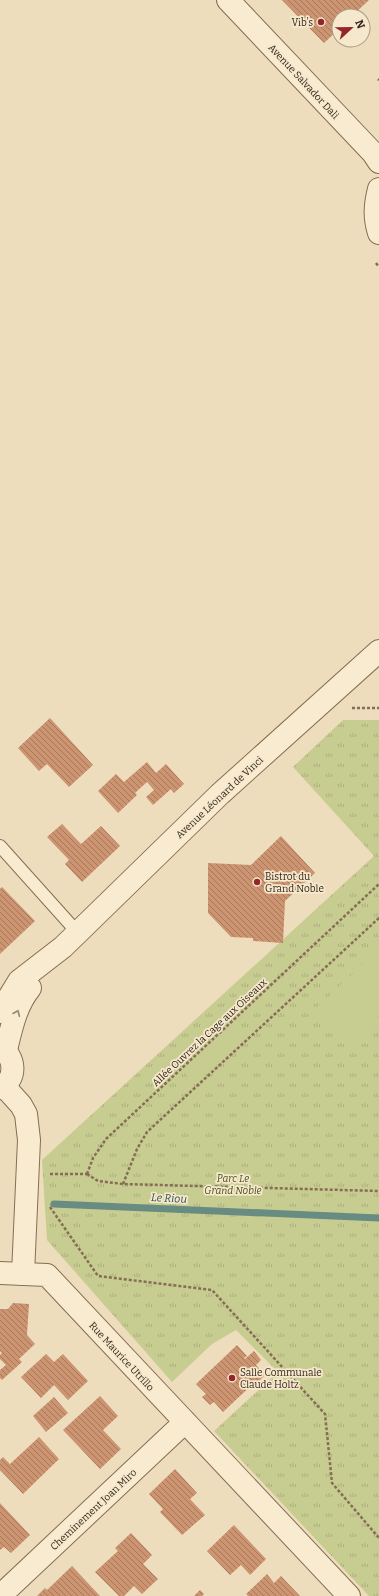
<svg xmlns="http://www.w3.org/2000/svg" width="379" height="1596" viewBox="0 0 379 1596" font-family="Bitter,serif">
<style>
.park{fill:url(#park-tufts)}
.pitch{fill:#c7cc90}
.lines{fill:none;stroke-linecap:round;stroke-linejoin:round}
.stream{stroke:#688c82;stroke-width:7}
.building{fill:url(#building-back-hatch)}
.lane-casing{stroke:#866d55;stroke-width:14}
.street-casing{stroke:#866d55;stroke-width:24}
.path{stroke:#866d55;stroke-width:2.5;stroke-dasharray:3 2;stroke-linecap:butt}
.lane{stroke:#f9ebcf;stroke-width:12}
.street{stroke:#f9ebcf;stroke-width:22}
.oneway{stroke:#968875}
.poi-dot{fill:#95252a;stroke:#f6e8cc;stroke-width:1.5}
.labels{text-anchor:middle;stroke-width:3.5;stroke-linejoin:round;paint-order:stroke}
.poi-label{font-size:10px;fill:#34261b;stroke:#f6e8cc;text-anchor:start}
.street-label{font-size:10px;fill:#34261b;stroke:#f6e8cc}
.park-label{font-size:10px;font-style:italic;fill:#475121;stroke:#f6e8cc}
.water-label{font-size:11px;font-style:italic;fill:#295550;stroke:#f6e8cc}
</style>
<defs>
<pattern id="park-tufts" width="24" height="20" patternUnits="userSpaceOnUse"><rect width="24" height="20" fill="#c7cc90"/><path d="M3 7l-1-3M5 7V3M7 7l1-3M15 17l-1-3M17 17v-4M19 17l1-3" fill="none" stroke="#acaf7c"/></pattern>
<pattern id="building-back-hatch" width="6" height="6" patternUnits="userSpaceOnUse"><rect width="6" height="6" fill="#cd9471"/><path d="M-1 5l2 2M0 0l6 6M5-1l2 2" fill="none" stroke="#a7795c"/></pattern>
</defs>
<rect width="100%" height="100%" fill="#eeddbc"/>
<polygon class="park" points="343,720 379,720 379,1596 369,1596 214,1431 278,1372 236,1330 212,1344 172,1382 47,1240 42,1160 374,856 293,767"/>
<g class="pitch">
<polygon points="377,951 379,953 379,1015 347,1047 315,1009"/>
<polygon points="230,1015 248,1033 195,1084 177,1065"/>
</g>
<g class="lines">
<polyline class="stream" points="54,1204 379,1218"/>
</g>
<g class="building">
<polygon points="282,0 369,0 352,16 339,16 339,29 324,43"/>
<polygon points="50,718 93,765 69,787 47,764 39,771 18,748"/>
<polygon points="147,762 156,773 166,764 184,784 174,793 171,789 153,805 146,797 154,790 147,782 135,793 137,795 118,813 98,791 116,774 124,782"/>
<polygon points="62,824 81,844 101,826 120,846 82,882 65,864 69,860 47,837"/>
<polygon points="281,836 315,873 285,901 283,943 253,941 253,938 231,937 208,913 208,863 251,865"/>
<polygon points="2,887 35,921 0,954 0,889"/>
<polygon points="13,1303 29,1304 27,1335 35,1344 19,1359 22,1362 2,1380 0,1378 0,1370 6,1365 0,1359 0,1355 2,1353 0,1351 0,1309 8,1309"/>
<polygon points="237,1345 247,1356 244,1358 245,1359 254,1351 261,1360 256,1365 265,1375 257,1383 256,1381 223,1412 214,1402 210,1405 202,1397 206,1394 196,1384"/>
<polygon points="46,1354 54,1362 63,1354 88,1381 68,1400 54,1385 41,1398 21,1377"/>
<polygon points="100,1396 118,1416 103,1430 121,1449 100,1469 63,1430"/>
<polygon points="54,1397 68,1413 46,1432 33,1416"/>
<polygon points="39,1437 59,1459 23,1494 0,1470 0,1460 3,1457 10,1464"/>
<polygon points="175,1469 197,1493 190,1499 205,1515 182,1535 160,1512 163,1509 149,1494"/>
<polygon points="0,1503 30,1535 11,1553 4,1547 0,1550"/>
<polygon points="234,1525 266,1559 250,1575 241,1565 230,1575 207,1551"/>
<polygon points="131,1533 152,1555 143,1564 158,1579 142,1594 134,1586 124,1596 119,1596 95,1572 118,1551 115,1548"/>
<polygon points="72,1566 100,1596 37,1596 45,1588 47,1590"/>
<polygon points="267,1574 274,1583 281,1576 300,1596 248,1596 246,1594"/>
<polygon points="200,1590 204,1594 202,1596 194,1596"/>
</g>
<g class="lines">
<defs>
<polyline id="lane" points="0,846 78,933"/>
<g id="street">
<polyline points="228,0 373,153 379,162"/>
<path d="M379 189C375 205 374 217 379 233"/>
<polyline points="0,1012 19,981 63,947 220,794 379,651"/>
<path d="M0 1047C15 1056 18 1079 0 1088"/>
<path d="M6 1050C11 1029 16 1005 30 988"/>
<polyline points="4,1086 21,1105 26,1114 29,1140 23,1274"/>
<polyline points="0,1273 47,1275 349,1596"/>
<polyline points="0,1596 185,1422"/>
</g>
</defs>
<use href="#lane" class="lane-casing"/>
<use href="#street" class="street-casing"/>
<g class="path">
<polyline points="378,79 379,80"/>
<polyline points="376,263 379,267"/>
<polyline points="352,708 379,708"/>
<polyline points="50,1174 87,1174"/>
<polyline points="87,1174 93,1158 106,1139 379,884"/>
<polyline points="87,1174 98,1181 123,1184 379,1191"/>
<polyline points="123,1184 137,1149 147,1132 379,918"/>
<polyline points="50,1207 98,1276 212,1290 325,1414 332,1483 379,1538"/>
</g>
<use href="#lane" class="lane"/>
<use href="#street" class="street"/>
</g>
<defs><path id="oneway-chevron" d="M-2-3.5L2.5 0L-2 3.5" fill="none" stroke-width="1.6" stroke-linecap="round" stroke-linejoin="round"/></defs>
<use class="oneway" href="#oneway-chevron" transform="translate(17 1013) rotate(-67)"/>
<g class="poi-dot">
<circle cx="321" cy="22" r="4"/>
<circle cx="257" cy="882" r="4"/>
<circle cx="232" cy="1378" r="4"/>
</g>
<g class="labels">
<g class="poi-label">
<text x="313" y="26" text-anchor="end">Vib's</text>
<text x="265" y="880">Bistrot du<tspan x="265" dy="12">Grand Noble</tspan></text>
<text x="240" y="1376">Salle Communale<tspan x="240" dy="12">Claude Holtz</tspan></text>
</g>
<g class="street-label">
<text transform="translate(304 81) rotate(47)" y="4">Avenue Salvador Dali</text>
<text transform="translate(219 797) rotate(-43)" y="4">Avenue Léonard de Vinci</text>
<text transform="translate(209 1032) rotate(-43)" y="4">Allée Ouvrez la Cage aux Oiseaux</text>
<text transform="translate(122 1356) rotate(47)" y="4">Rue Maurice Utrillo</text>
<text transform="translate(93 1509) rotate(-43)" y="4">Cheminement Joan Miro</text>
</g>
<g class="park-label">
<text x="233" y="1182">Parc Le<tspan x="233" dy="12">Grand Noble</tspan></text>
</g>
<g class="water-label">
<text transform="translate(169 1198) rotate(3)" y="4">Le Riou</text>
</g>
</g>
<g transform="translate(351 28) rotate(68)"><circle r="19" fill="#f6e8cc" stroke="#a89a85"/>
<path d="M0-3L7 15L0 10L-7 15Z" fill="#95252a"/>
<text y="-6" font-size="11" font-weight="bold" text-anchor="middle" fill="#34261b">N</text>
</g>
</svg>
